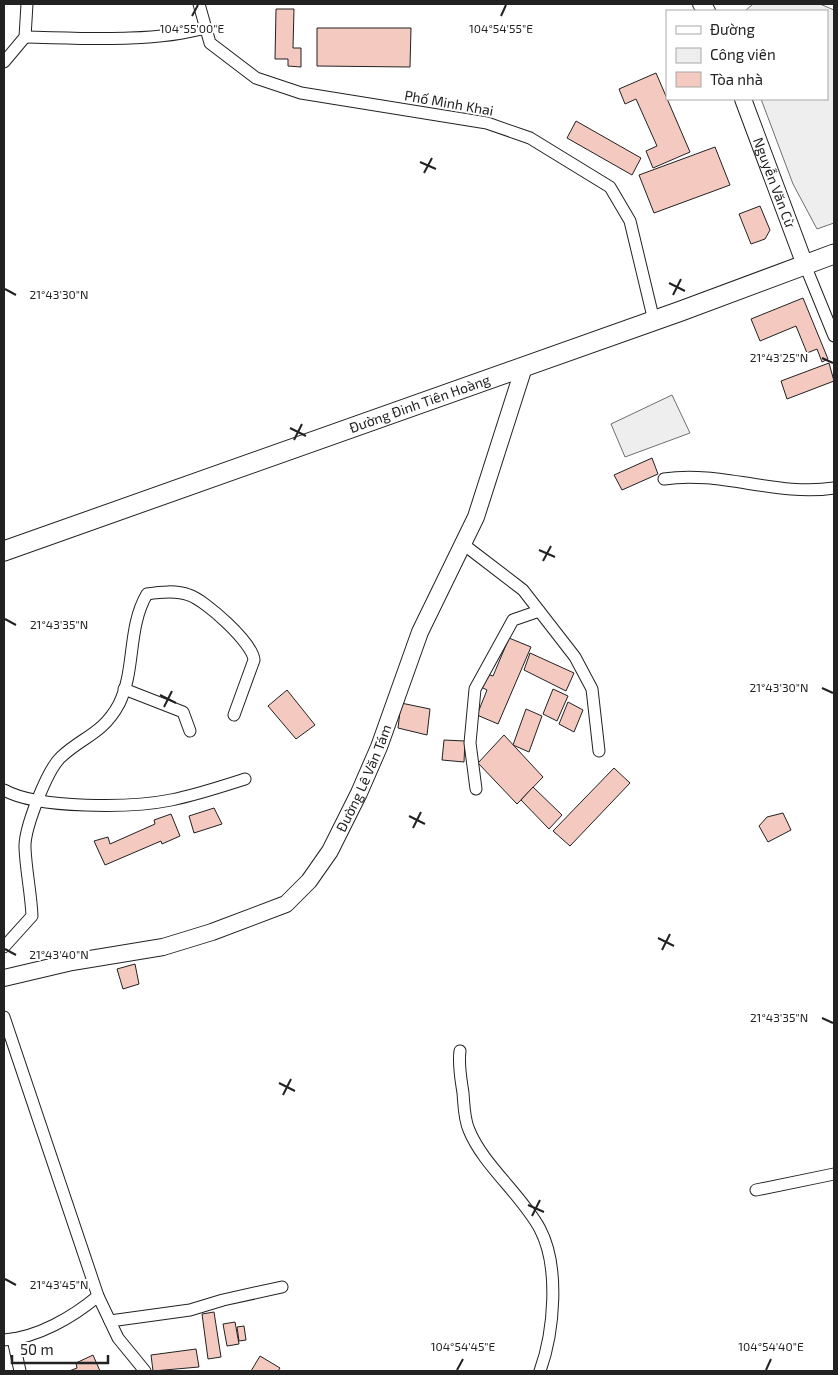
<svg xmlns="http://www.w3.org/2000/svg" width="838" height="1375" viewBox="0 0 838 1375" font-family="'Exo 2',sans-serif">
<style>
.green{fill:#eee;stroke:#6f6f6f}
.building{fill:#f3c9c0;stroke:#222}
.lines{fill:none;stroke-linecap:round;stroke-linejoin:round}
.street-casing{stroke:#222;stroke-width:13}
.secondary-casing{stroke:#222;stroke-width:18}
.primary-casing{stroke:#222;stroke-width:21}
.street{stroke:#fff;stroke-width:11}
.secondary{stroke:#fff;stroke-width:16}
.primary{stroke:#fff;stroke-width:19}
.ticks{fill:none;stroke:#222;stroke-width:2}
.labels{text-anchor:middle;stroke-width:4;stroke-linejoin:round;paint-order:stroke}
.street-label{font-size:14px;fill:#222;stroke:#fff}
.ticks-label{font-size:12px;text-anchor:middle;fill:#222;stroke:#fff;stroke-width:4;stroke-linejoin:round;paint-order:stroke}
</style>
<rect width="100%" height="100%" fill="#fff"/>
<g class="green">
<polygon points="753,4 820,4 834,10 834,223 817,229 793,184 761,99 827,99 827,11 745,11"/>
<polygon points="672,395 690,433 625,457 611,424"/>
</g>
<g class="building">
<polygon points="276,9 294,9 293,48 301,48 301,67 288,66 288,59 275,59"/>
<polygon points="317,28 411,28 410,67 317,66"/>
<polygon points="656,73 690,152 653,168 646,151 657,146 636,99 625,104 619,89"/>
<polygon points="576,121 641,158 632,175 567,138"/>
<polygon points="715,147 730,185 654,213 639,175"/>
<polygon points="760,206 770,230 765,239 751,244 739,214"/>
<polygon points="803,298 828,359 822,362 817,349 807,353 796,326 760,341 751,319"/>
<polygon points="829,363 834,381 787,399 781,381"/>
<polygon points="652,458 658,474 622,490 614,475"/>
<polygon points="509,638 531,647 498,724 477,715 487,690 481,687 487,674 493,676"/>
<polygon points="530,653 574,673 566,691 524,670"/>
<polygon points="553,689 568,696 557,721 543,714"/>
<polygon points="287,690 315,725 296,739 268,706"/>
<polygon points="568,702 583,710 574,732 559,724"/>
<polygon points="401,703 430,709 427,735 398,728"/>
<polygon points="526,709 542,716 529,752 513,745"/>
<polygon points="504,735 543,777 517,804 478,763"/>
<polygon points="444,740 465,741 464,762 442,760"/>
<polygon points="614,768 630,783 570,846 553,831"/>
<polygon points="533,787 562,815 549,829 521,800"/>
<polygon points="214,808 222,824 194,833 189,816"/>
<polygon points="783,813 791,830 768,842 759,826 767,817"/>
<polygon points="171,814 180,836 162,844 161,841 105,865 94,841 108,837 110,844 155,824 154,820"/>
<polygon points="135,964 139,984 123,989 117,969"/>
<polygon points="214,1312 221,1357 208,1359 202,1314"/>
<polygon points="235,1322 239,1344 227,1346 223,1324"/>
<polygon points="244,1326 246,1340 239,1341 237,1327"/>
<polygon points="196,1349 199,1367 153,1371 151,1355"/>
<polygon points="93,1355 100,1371 69,1371 77,1368 76,1363"/>
<polygon points="260,1356 280,1368 278,1371 251,1371"/>
</g>
<g class="lines">
<defs>
<g id="street">
<polyline points="199,4 210,43 256,78 301,93 487,123 530,138 610,187 630,221 654,321"/>
<path d="M25 37C81 38 151 43 205 28"/>
<polyline points="4,62 25,37 27,4"/>
<polyline points="805,265 834,336"/>
<path d="M664 479C721 470 777 497 834 488"/>
<polyline points="463,544 523,590 575,657 592,689 599,751"/>
<polyline points="124,689 183,712 190,731"/>
<polyline points="476,789 470,743 475,689 513,620 539,611"/>
<path d="M4 790C38 809 132 808 171 800 196 795 220 787 245 779"/>
<path d="M4 947 32 916C31 893 26 871 25 848 24 829 47 770 61 757 82 737 103 734 119 704 136 670 127 628 147 594 160 592 176 590 189 595 205 600 253 643 254 660L234 715"/>
<polyline points="4,1017 98,1296 118,1338 145,1371"/>
<path d="M460 1051C458 1065 461 1079 463 1093 464 1105 464 1119 469 1130 483 1165 522 1195 540 1229 560 1267 554 1332 540 1371"/>
<polyline points="756,1190 834,1174"/>
<polyline points="110,1321 190,1310 223,1300 282,1287"/>
<polyline points="13,1339 20,1371"/>
<path d="M4 1340C37 1338 73 1317 98 1296"/>
</g>
<g id="secondary">
<polyline points="701,4 707,11"/>
<path id="s1" d="M743 99 805 265"/>
<path id="s2" d="M4 978 72 962 163 947 212 932 286 904 309 881 330 851 359 793 379 747 420 632 476 517 524 367"/>
</g>
<g id="primary">
<path id="s3" d="M4 551 681 311 834 254"/>
</g>
</defs>
<use href="#street" class="street-casing"/>
<use href="#secondary" class="secondary-casing"/>
<use href="#primary" class="primary-casing"/>
<use href="#street" class="street"/>
<use href="#secondary" class="secondary"/>
<use href="#primary" class="primary"/>
</g>
<path class="ticks" d="M192 16 198 5M501 16 506 5M420 162 436 169M424 173 432 158M669 283 685 291M5 289 16 295M673 295 681 279M822 358 833 363M290 428 306 436M294 440 302 424M539 550 555 557M543 561 551 546M5 619 16 625M822 688 833 693M160 695 176 703M164 707 172 691M409 816 425 824M413 828 421 812M658 938 674 946M5 949 16 955M662 950 670 934M822 1018 833 1023M279 1083 295 1091M283 1095 291 1079M528 1205 544 1212M532 1216 540 1200M5 1279 16 1285M457 1370 463 1359M766 1370 771 1359"/>
<g class="labels">
<g class="street-label">
<text transform="translate(449 103) rotate(10)" y="5">Phố Minh Khai</text>
<text dy="5" stroke="none"><textPath href="#s1" startOffset="89">Nguyễn Văn Cừ</textPath></text>
<text dy="5" stroke="none"><textPath href="#s3" startOffset="441">Đường Đinh Tiên Hoàng</textPath></text>
<text dy="5" stroke="none"><textPath href="#s2" startOffset="442">Đường Lê Văn Tám</textPath></text>
</g>
</g>
<g class="ticks-label">
<text x="192" y="33">104°55'00"E</text>
<text x="501" y="33">104°54'55"E</text>
<text x="59" y="299">21°43'30"N</text>
<text x="779" y="362">21°43'25"N</text>
<text x="59" y="629">21°43'35"N</text>
<text x="779" y="692">21°43'30"N</text>
<text x="59" y="959">21°43'40"N</text>
<text x="779" y="1022">21°43'35"N</text>
<text x="59" y="1289">21°43'45"N</text>
<text x="463" y="1351">104°54'45"E</text>
<text x="771" y="1351">104°54'40"E</text>
</g>
<rect width="838" height="1375" fill="none" stroke="#222222" stroke-width="10"/>
<rect x="666" y="10" width="162" height="90" fill="#ffffff" stroke="#a7a7a7"/>
<rect x="676" y="26" width="25" height="8" fill="#ffffff" stroke="#a7a7a7"/>
<text x="710" y="35" font-size="15" fill="#222222">Đường</text>
<rect x="676" y="48" width="25" height="15" fill="#eeeeee" stroke="#a7a7a7"/>
<text x="710" y="60" font-size="15" fill="#222222">Công viên</text>
<rect x="676" y="72" width="25" height="15" fill="#f3c9c0" stroke="#a7a7a7"/>
<text x="710" y="85" font-size="15" fill="#222222">Tòa nhà</text>
<path d="M12 1355v8h96v-8" fill="none" stroke="#222222" stroke-width="2.5"/>
<text x="20" y="1355" font-size="15" fill="#222222" stroke="#ffffff" stroke-width="4" paint-order="stroke">50 m</text>
</svg>
